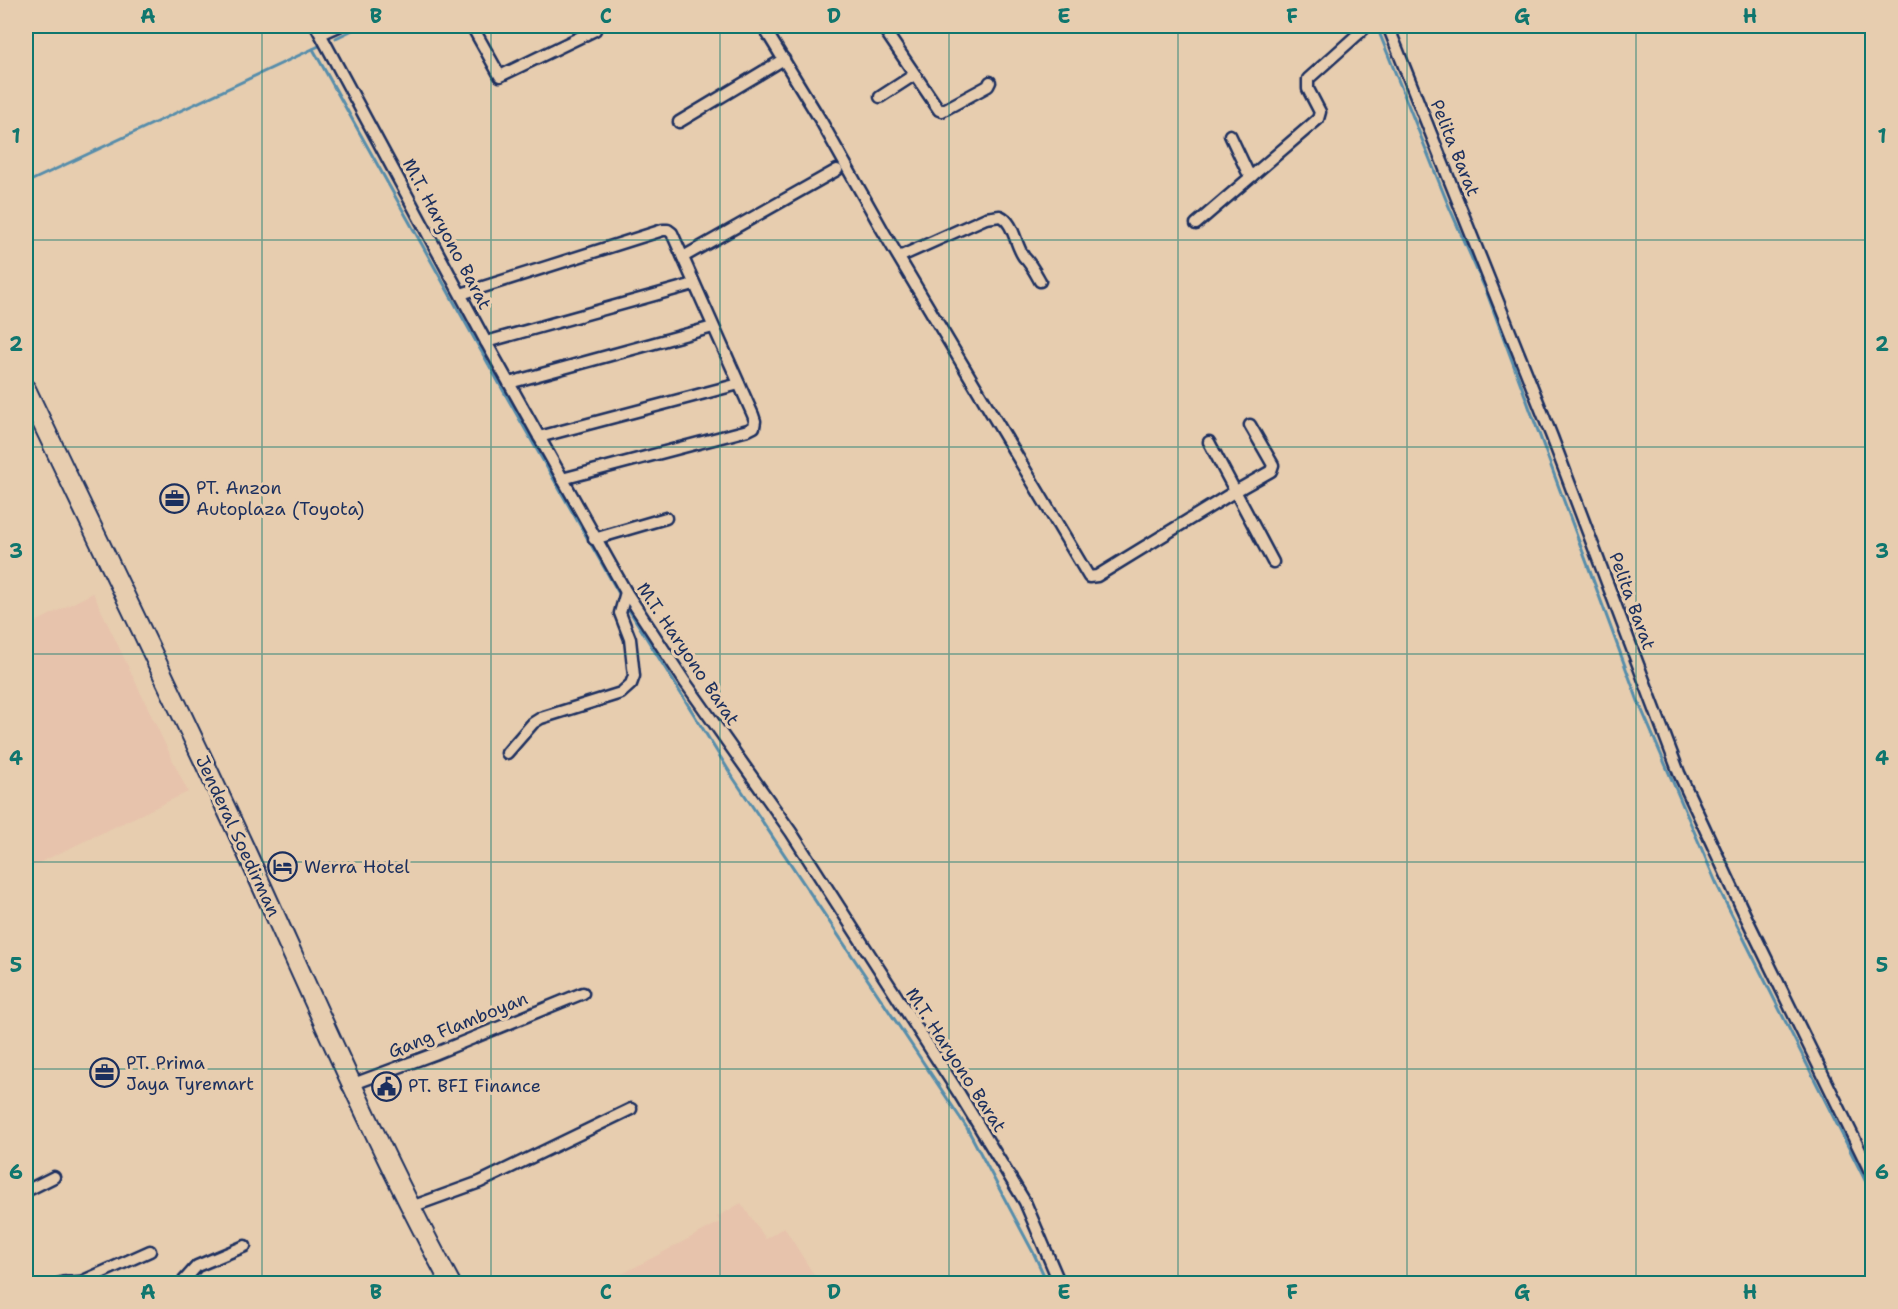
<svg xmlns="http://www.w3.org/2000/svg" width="1898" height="1309" viewBox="0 0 1898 1309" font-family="'Shantell Sans',sans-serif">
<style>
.built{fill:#e7c3ac}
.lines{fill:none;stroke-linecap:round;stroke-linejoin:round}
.stream{stroke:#578dab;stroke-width:3}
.minor-casing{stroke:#1b2f5e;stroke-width:15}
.trunk-casing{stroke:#1b2f5e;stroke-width:22}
.minor{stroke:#e7cdaf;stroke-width:10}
.trunk{stroke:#e7cdaf;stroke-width:18}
.grid{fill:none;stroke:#0f766e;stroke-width:1.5;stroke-opacity:0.55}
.labels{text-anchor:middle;stroke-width:6;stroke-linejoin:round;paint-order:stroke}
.street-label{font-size:18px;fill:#1b2f5e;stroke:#e7cdaf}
.poi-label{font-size:18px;fill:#1b2f5e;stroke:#e7cdaf;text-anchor:start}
.neatline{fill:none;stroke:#0f766e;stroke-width:2}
.grid-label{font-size:20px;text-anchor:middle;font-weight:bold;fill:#0f766e}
</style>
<rect width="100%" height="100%" fill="#e7cdaf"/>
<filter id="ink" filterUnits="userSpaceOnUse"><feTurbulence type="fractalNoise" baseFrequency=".0167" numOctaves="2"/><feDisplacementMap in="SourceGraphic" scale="12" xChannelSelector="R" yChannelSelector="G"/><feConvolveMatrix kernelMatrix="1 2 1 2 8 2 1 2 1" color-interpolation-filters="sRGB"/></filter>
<g filter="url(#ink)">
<g class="built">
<polygon points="93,593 188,792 26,869 26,627"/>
<polygon points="741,1203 766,1239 784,1227 819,1283 605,1283 720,1222 717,1217"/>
</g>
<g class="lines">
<g class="stream">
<polyline points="1377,27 1447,202 1487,293 1638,701 1718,887 1872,1194"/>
<polyline points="336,38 361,26"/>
<polyline points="313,49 508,399 621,597"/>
<polyline points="26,183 319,46"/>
<polyline points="626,605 734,779 967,1128 1034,1254 1048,1284"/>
</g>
<defs>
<g id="minor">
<polyline points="316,26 486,342 626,592 685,682 791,832 960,1095 1025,1202 1060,1284"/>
<polyline points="472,26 500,76 595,30"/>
<polyline points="763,26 821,121 883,231 1089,577 1097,576 1234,492 1271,471 1273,465 1250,425"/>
<polyline points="882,26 939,110 942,111 988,86 990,82"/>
<polyline points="1388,26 1552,437 1679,773 1746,917 1872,1175"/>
<polyline points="1870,31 1872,30"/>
<polyline points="321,34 339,26"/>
<polyline points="880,97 914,75"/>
<polyline points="679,122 784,59"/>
<polyline points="1230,135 1247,171 1252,176"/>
<polyline points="1196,224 1318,119 1320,112 1308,89 1308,79 1367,26"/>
<polyline points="683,257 837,170"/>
<path d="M899 257 986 218 1000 216C1014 222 1015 245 1024 257 1031 264 1035 272 1040 281"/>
<polyline points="461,294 663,230 668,230 672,233 753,415 755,421 754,427 748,430 562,479"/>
<polyline points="486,342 694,284"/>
<polyline points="509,383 713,327"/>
<polyline points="539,437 739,384"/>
<polyline points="1209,442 1273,562"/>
<polyline points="594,539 666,518"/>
<polyline points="507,753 533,723 541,718 621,693 631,684 634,676 630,639 620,613 626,592"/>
<polyline points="348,1086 434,1054 583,993"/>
<polyline points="26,1191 54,1177"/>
<polyline points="411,1207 480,1182 631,1109"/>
<path d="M58 1284C68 1280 74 1284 83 1281L150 1251"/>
<polyline points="181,1284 197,1266 245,1246"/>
</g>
<path id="trunk" d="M26 389C99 542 173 694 244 847 311 993 374 1142 451 1284"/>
</defs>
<use href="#minor" class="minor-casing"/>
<use href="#trunk" class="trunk-casing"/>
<use href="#minor" class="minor"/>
<use href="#trunk" class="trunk"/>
</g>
</g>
<path class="grid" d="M262 26V1284M491 26V1284M720 26V1284M949 26V1284M1178 26V1284M1407 26V1284M1636 26V1284M26 240H1872M26 447H1872M26 654H1872M26 862H1872M26 1069H1872"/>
<defs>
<symbol id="office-ring" viewBox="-11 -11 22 22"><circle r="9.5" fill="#e7cdaf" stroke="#1b2f5e" stroke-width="1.5"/><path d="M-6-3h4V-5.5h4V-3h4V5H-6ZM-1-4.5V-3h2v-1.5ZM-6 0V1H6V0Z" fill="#1b2f5e"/></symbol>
<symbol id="hotel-ring" viewBox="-11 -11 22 22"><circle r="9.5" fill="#e7cdaf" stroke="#1b2f5e" stroke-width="1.5"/><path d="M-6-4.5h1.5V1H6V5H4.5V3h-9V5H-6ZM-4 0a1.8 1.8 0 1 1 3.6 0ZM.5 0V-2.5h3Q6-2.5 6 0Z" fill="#1b2f5e"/></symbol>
<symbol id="civic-ring" viewBox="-11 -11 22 22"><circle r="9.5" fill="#e7cdaf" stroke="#1b2f5e" stroke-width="1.5"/><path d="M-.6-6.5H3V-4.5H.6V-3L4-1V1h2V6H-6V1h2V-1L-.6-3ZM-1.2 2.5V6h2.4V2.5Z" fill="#1b2f5e"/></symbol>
</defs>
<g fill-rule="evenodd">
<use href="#office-ring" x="158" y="482" width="33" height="33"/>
<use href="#hotel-ring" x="266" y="850" width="33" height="33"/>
<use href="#office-ring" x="88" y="1056" width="33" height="33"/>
<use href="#civic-ring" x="370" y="1070" width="33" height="33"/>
</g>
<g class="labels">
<g class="street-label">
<text transform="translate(1455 148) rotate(68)" y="6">Pelita Barat</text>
<text transform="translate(447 234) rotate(62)" y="6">M.T. Haryono Barat</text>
<text transform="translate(1632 601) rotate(70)" y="6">Pelita Barat</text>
<text transform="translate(688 654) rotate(56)" y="6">M.T. Haryono Barat</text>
<text transform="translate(238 836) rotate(65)" y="6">Jenderal Soedirman</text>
<text transform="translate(458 1025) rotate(-22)" y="6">Gang Flamboyan</text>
<text transform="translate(956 1060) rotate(57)" y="6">M.T. Haryono Barat</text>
</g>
<g class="poi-label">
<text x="196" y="494">PT. Anzon<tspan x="196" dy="21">Autoplaza (Toyota)</tspan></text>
<text x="304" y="873">Werra Hotel</text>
<text x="126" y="1069">PT. Prima<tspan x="126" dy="21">Jaya Tyremart</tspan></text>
<text x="408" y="1092">PT. BFI Finance</text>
</g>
</g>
<rect width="1898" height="1309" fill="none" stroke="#e7cdaf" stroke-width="66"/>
<rect x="33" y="33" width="1832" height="1243" class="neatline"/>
<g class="grid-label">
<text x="148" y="23">A</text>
<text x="376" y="23">B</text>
<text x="606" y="23">C</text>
<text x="834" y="23">D</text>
<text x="1064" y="23">E</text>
<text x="1292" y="23">F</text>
<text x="1522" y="23">G</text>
<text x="1750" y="23">H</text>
<text x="16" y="143">1</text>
<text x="1882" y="143">1</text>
<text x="16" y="351">2</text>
<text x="1882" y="351">2</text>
<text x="16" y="558">3</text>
<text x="1882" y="558">3</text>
<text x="16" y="765">4</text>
<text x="1882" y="765">4</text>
<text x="16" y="972">5</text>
<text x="1882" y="972">5</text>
<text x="16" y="1179">6</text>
<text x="1882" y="1179">6</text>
<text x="148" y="1299">A</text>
<text x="376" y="1299">B</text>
<text x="606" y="1299">C</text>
<text x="834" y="1299">D</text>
<text x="1064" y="1299">E</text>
<text x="1292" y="1299">F</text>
<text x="1522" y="1299">G</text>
<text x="1750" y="1299">H</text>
</g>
</svg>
